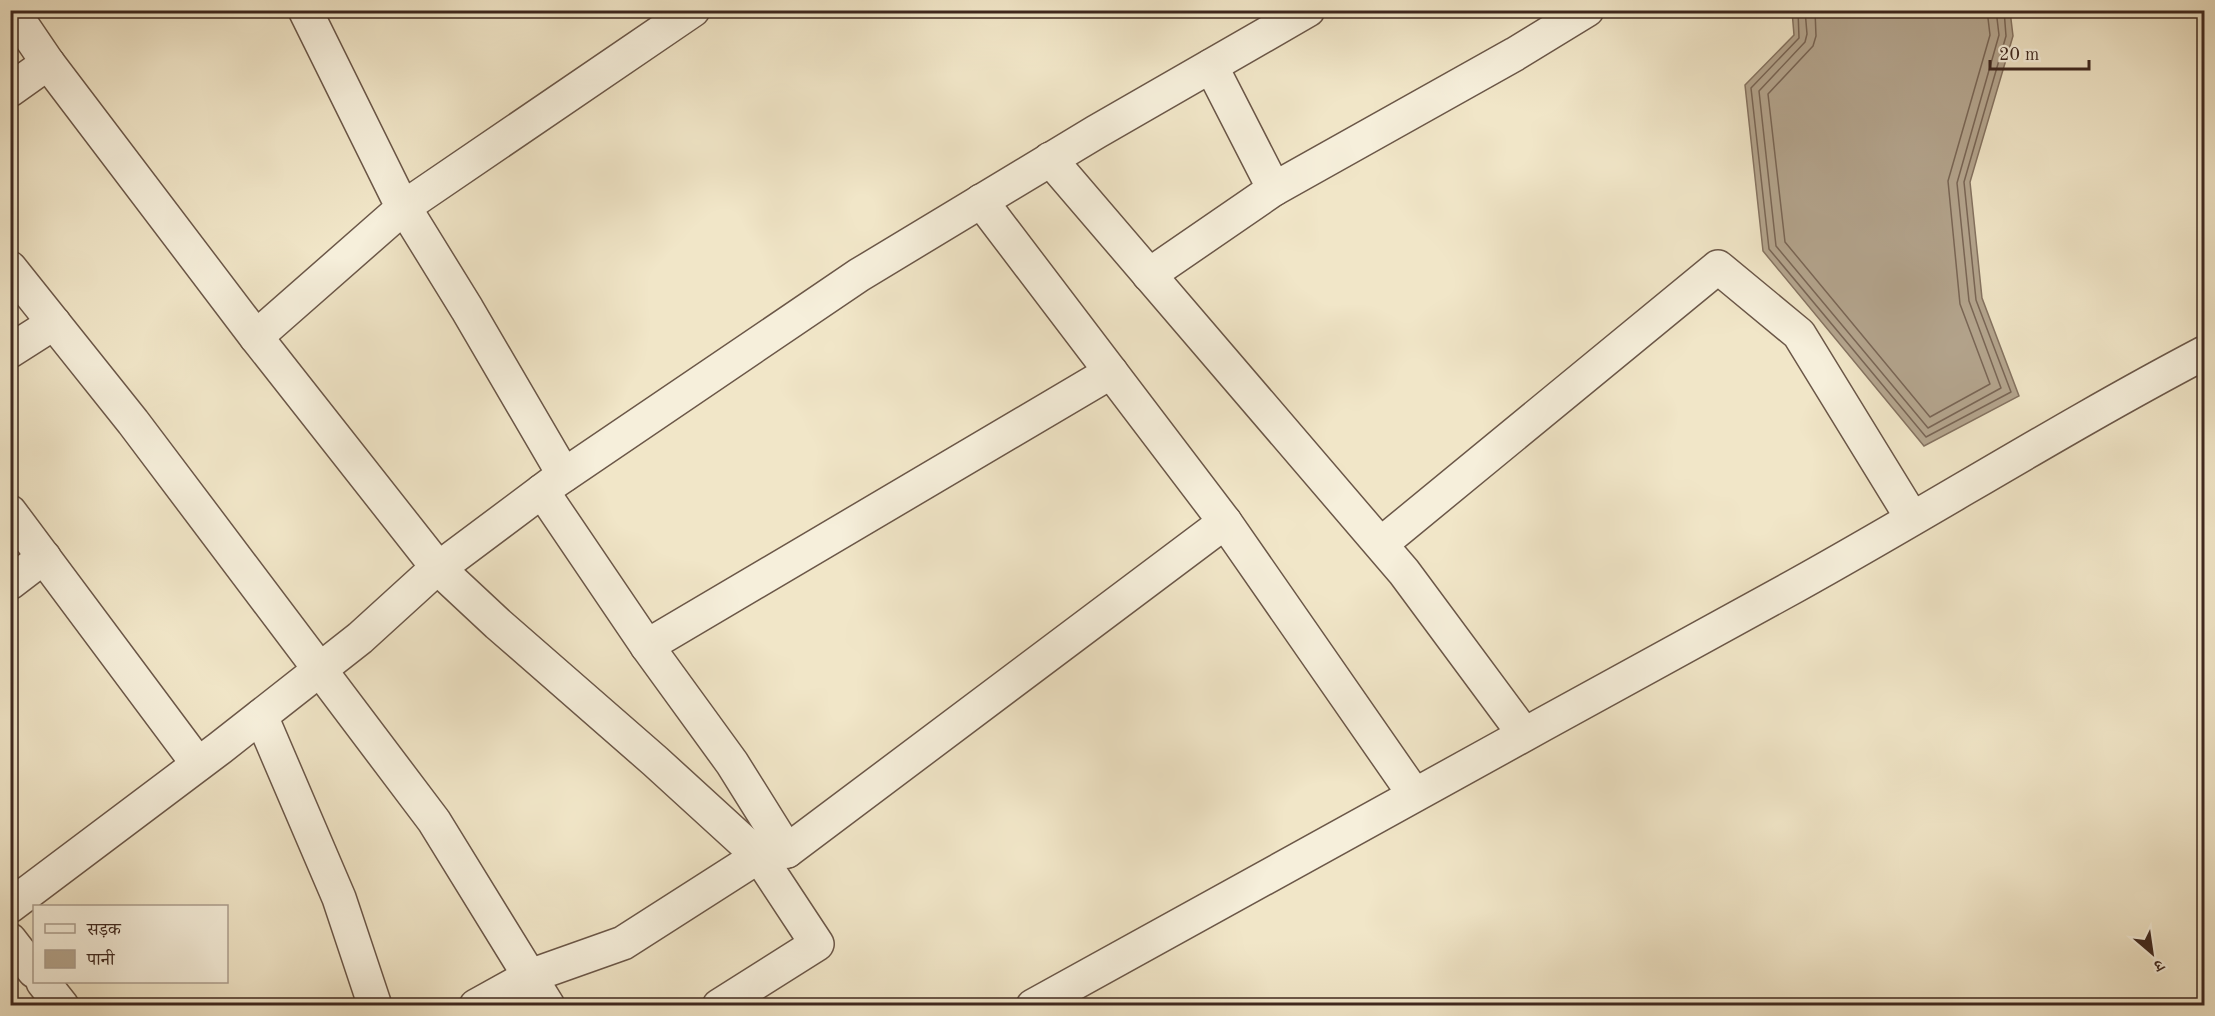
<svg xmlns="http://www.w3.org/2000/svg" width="2215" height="1016" viewBox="0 0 2215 1016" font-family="'Old Standard TT','Noto Serif Devanagari',serif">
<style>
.water{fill:#b4a58e;stroke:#857361;stroke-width:1.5}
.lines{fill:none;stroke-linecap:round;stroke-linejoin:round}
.shore{stroke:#796656;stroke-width:1.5}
.minor-casing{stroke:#6b5748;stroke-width:36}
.minor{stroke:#f6efdb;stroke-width:33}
</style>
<rect width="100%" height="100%" fill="#f1e6c8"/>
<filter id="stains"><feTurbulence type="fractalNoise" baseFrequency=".00333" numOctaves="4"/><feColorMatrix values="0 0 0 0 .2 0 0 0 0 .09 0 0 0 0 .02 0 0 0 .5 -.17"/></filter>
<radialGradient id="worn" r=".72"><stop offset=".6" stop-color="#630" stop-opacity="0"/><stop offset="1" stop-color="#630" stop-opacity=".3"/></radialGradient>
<polygon class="water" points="1792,11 2010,11 2013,36 1970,182 1982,298 2019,396 1924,446 1763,251 1745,85 1794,35"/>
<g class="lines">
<g class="shore">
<polyline points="1798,10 1799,38 1751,88 1769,249 1926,437 2011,392 1976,300 1964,182 2006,36 2004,10"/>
<polyline points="1805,10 1807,34 1805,42 1759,91 1776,246 1928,428 2001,388 1969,301 1957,183 1999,35 1996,10"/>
<polyline points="1815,10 1816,36 1813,46 1768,94 1785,242 1930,417 1990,384 1960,304 1948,181 1990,35 1987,10"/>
</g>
<defs>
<g id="minor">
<polyline points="12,10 48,63 256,337 438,568 498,624 655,761 759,856 817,944 719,1006"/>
<polyline points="305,10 396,194 467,309 564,475"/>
<polyline points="1211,66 1274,189"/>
<polyline points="10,90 48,63"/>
<polyline points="1050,159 1404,572 1524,734"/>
<polyline points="981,201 1225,522 1414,794"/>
<polyline points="10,268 133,422 434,821 548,1006"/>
<polyline points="1149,275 1274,189 1515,54 1587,10"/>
<polyline points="256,337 404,207 693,10"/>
<polyline points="10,351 54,323"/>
<polyline points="542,491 647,646 732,763 787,851"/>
<polyline points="10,512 198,764"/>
<polyline points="1381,544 1718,267 1799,334 1912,518"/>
<polyline points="10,583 44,557"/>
<polyline points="647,646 1111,372"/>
<polyline points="261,716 339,898 375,1006"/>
<polyline points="10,906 220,748 360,638 427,577 554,482 859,275 1096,132 1308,10"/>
<polyline points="10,940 34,971"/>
<polyline points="43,982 62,1006"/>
<polyline points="476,1006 530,976 623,943 759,856 787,851 1225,522"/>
<path d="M1033 1006C1286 864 1541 726 1795 586 1932 510 2065 426 2204 353"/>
</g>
</defs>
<use href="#minor" class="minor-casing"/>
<use href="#minor" class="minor"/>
</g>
<rect width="2215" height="1016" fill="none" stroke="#f1e6c8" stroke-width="36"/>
<rect x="12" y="12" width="2191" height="992" fill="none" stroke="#3e271e" stroke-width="3"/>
<rect x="18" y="18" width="2179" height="980" fill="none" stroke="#3e271e" stroke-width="1.5"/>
<rect x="33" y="905" width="195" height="78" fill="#f6efdb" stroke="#ac9f8f" stroke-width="1.5"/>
<rect x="45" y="924" width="30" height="9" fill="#f6efdb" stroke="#ac9f8f" stroke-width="1.5"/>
<text x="87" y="935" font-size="18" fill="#3e271e">सड़क</text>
<rect x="45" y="950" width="30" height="18" fill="#b4a58e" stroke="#ac9f8f" stroke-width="1.5"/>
<text x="87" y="965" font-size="18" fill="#3e271e">पानी</text>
<g transform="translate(2152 953) rotate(151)" stroke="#f6efdb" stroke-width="4.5" paint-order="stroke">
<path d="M0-4.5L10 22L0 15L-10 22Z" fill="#3e271e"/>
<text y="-9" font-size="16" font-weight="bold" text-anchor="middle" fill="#3e271e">उ</text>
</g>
<path d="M1990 60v9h99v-9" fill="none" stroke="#3e271e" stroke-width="3"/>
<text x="1999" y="60" font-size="18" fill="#3e271e" stroke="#f6efdb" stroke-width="4.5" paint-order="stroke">20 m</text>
<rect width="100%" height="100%" filter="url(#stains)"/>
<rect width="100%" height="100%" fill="url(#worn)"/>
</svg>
